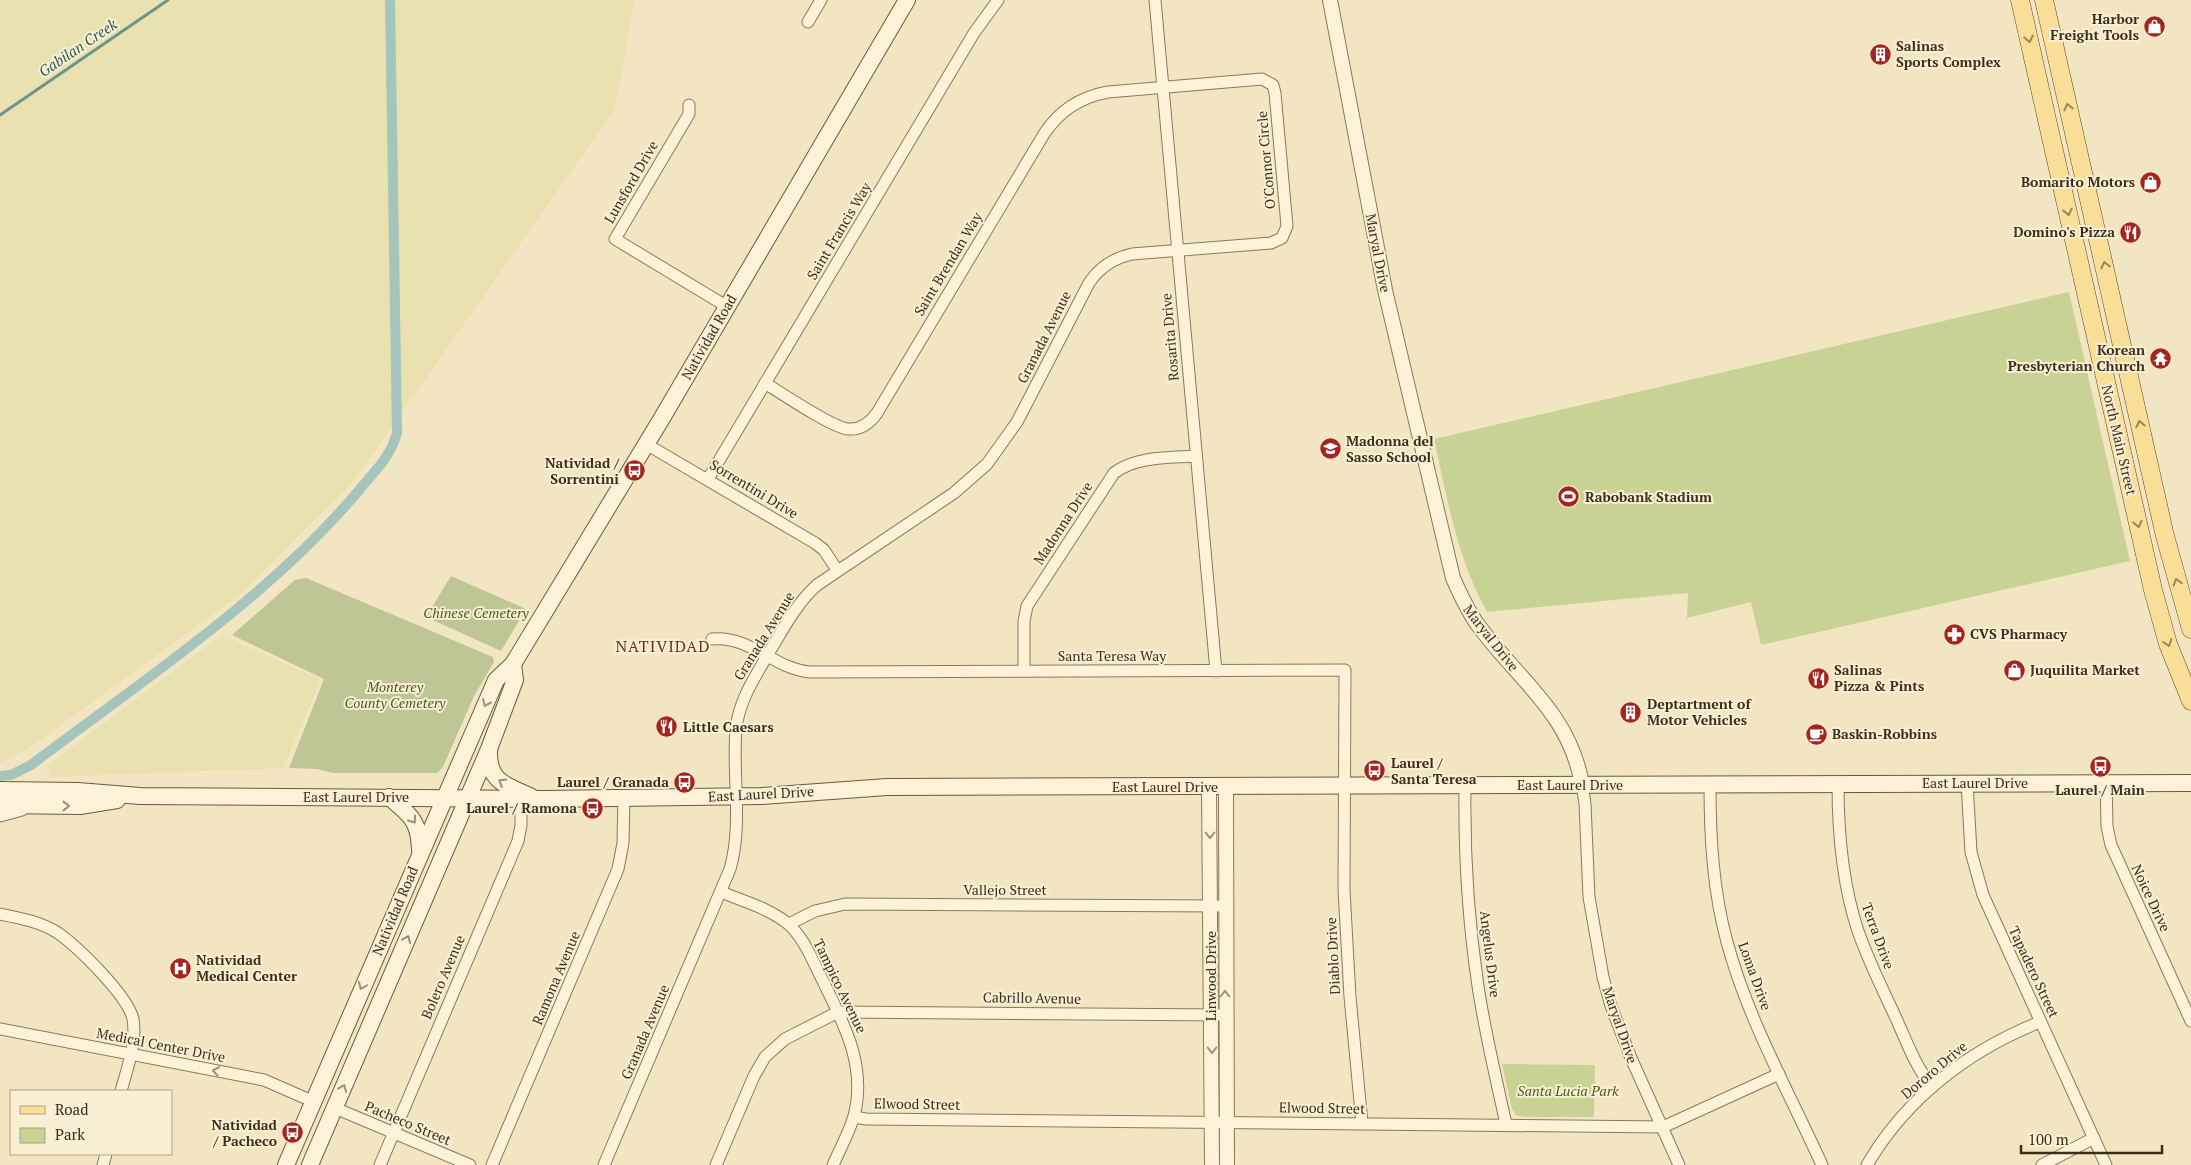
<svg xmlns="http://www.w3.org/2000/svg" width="2191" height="1165" viewBox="0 0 2191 1165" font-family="'PT Serif',serif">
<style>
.farmland{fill:#e9e1af}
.green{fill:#c8d295}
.cemetery{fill:#bec695}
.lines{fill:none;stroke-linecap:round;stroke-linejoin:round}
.stream{stroke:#6b948b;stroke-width:3}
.canal{stroke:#a5c4bc;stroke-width:10}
.minor-casing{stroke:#8e7757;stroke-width:13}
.tertiary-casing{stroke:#8e7757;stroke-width:16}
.secondary-casing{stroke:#70573a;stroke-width:18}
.primary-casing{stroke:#5c442c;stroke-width:19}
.minor{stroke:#fcf2d7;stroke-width:11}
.tertiary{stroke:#fcf2d7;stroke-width:14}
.secondary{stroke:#fcf2d7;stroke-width:16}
.primary{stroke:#f9de97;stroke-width:18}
.oneway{stroke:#9b865a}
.oneway2{stroke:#9c907a}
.labels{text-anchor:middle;stroke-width:4;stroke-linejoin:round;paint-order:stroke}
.poi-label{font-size:14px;font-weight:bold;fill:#3d2d1d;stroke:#f9efd3;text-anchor:start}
.street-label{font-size:14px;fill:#3d2d1d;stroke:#f9efd3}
.park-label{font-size:14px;font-style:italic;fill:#4a5b21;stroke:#f9efd3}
.water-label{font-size:15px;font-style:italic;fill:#2b5e5c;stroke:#f9efd3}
.quarter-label{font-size:16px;letter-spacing:1px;fill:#6d2d18;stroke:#f9efd3}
</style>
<rect width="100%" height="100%" fill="#f2e6c2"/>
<g class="farmland">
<polygon points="0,0 634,0 615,109 351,485 242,593 29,748 0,763"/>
<polygon points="222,635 321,680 283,768 51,777 47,766"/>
</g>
<g class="green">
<path d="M2069 292 2130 561 1761 645 1751 602 1687 618 1688 593 1487 612C1457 558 1447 498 1434 439Z"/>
<polygon points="1502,1064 1595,1065 1594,1117 1524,1117 1516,1115 1512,1109"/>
</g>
<g class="cemetery">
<polygon points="451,576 526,609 501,651 426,617"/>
<polygon points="306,578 493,657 494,662 474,696 443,767 437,773 333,773 317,769 289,768 324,679 232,635 295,580"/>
</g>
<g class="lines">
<polyline class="stream" points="0,115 168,0"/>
<path class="canal" d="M0 776 11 775 31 765C142 681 271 596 360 489 375 471 391 456 397 433L390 0"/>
<defs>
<g id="minor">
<polyline points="1155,0 1216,671"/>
<polyline points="808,22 821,0"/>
<polyline points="689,105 689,114 615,239 726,306"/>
<polyline points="646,444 815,543 824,550 837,570"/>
<polyline points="708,479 974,33 998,0"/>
<path d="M712 639C750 635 774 669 810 672L1345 670 1344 890 1350 997 1362 1123"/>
<path d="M1024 671V621L1027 606 1114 473C1136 456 1169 458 1196 456"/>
<polyline points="2106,782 2107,826 2111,845 2191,1021"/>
<polyline points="1967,783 1971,852 1983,895 2106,1165"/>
<polyline points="1582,784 1585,804 1589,897 1603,977 1611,1006 1631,1058 1679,1165"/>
<path d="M1838 784C1838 834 1842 883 1858 931 1868 960 1882 988 1895 1016 1906 1040 1915 1066 1932 1087"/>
<path d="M1465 785C1464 853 1468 919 1478 986 1485 1033 1496 1078 1506 1124"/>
<path d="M1710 785C1710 838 1713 891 1727 942 1748 1020 1789 1092 1822 1165"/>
<polyline points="0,816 22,810"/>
<path d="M721 892C743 901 768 908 787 923 804 937 813 962 823 981 844 1024 867 1066 854 1116 849 1133 840 1149 833 1165"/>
<path d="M0 914C20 918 41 922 58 933 78 947 128 996 133 1019 137 1043 127 1069 121 1091"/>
<polyline points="789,924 815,911 845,904 1225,906"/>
<polyline points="0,1029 264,1080 312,1101"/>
<polyline points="335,1108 470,1165"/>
<polyline points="854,1117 866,1119 1663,1127 1779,1074"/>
<polyline points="103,1165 106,1154"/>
<polyline points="380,1165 518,841 521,825 521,799"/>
<polyline points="492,1165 618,869 623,843 624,797"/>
<path d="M604 1165 730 869C743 824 732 775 736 729 739 699 757 674 771 649 785 626 797 603 817 585L954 493 987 464 1017 422 1089 283C1099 268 1114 258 1132 254L1271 243 1282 238 1287 226 1275 93 1273 85 1262 79 1108 92C1080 97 1059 111 1044 134L877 413C870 423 861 430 848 429 833 428 781 393 765 383"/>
<polyline points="716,1165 754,1076 765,1057 785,1039 838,1012 1225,1015"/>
<path d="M1867 1165C1906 1098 1969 1050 2040 1022"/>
<polyline points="2042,1165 2094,1138"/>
</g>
<g id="tertiary">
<path d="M1330 0 1385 290 1453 578C1460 594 1467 610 1478 625 1519 681 1569 712 1582 784"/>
<polyline points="1209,787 1212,1165"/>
<polyline points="1226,787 1227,1165"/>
</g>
<g id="secondary">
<path d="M489 751C488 781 505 785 530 796"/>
<polyline points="0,790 78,791 140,796 544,799 762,796 887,787 2191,783"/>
<path d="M389 797C411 816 419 820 420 850"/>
<polyline points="0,805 80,806 117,800"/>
<polyline points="286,1165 496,680 513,664 662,418 907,0"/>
<polyline points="310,1165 489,749 515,680 513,664"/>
</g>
<g id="primary">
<polyline points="2020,0 2153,590 2168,644 2191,701"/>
<polyline points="2044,0 2165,536 2191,629"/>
</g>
</defs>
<use href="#minor" class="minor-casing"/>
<use href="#tertiary" class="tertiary-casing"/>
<use href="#secondary" class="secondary-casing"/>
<use href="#primary" class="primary-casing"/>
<use href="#minor" class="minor"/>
<use href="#tertiary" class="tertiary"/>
<use href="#secondary" class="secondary"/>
<use href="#primary" class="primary"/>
</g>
<defs><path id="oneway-chevron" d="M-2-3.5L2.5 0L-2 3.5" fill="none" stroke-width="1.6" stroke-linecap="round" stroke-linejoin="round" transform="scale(1.25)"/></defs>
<g class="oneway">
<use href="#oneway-chevron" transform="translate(2029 39) rotate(78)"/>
<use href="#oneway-chevron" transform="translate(2068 107) rotate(-103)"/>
<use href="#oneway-chevron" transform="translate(2068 212) rotate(77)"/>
<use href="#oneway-chevron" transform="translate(2105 265) rotate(-103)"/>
<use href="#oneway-chevron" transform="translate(2140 424) rotate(-102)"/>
<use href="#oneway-chevron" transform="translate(2138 524) rotate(77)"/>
<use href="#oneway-chevron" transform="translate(2177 582) rotate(-106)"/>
<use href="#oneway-chevron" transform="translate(2168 643) rotate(72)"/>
</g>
<g class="oneway2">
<use href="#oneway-chevron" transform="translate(486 703) rotate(114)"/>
<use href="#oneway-chevron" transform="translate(502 782) rotate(-148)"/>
<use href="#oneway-chevron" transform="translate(66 806)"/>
<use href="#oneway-chevron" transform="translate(413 820) rotate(54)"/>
<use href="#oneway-chevron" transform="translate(1210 835) rotate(90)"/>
<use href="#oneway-chevron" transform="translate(407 939) rotate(-67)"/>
<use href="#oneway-chevron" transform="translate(362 986) rotate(113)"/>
<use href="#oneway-chevron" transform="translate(1225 994) rotate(-90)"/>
<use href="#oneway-chevron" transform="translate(1212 1050) rotate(90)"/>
<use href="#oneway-chevron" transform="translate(216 1071) rotate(-170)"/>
<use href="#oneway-chevron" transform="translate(343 1088) rotate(-67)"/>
</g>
<defs>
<symbol id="shop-disc" viewBox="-11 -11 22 22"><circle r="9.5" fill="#a32521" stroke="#f9efd3"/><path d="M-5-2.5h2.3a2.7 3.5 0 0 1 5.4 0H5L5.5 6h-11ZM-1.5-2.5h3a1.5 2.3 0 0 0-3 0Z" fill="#fff"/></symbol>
<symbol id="building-disc" viewBox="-11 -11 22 22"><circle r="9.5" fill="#a32521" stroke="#f9efd3"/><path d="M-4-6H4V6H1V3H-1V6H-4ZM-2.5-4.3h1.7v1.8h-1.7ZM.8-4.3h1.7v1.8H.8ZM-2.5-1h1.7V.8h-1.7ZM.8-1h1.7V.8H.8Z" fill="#fff"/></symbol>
<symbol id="restaurant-disc" viewBox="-11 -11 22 22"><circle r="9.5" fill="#a32521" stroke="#f9efd3"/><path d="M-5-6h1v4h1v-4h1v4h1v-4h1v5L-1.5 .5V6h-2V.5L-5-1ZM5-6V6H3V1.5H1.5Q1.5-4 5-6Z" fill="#fff"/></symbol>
<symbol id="temple-disc" viewBox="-11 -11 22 22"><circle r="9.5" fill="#a32521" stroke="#f9efd3"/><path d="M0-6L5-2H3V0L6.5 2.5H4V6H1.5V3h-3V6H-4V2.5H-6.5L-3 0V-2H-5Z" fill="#fff"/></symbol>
<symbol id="school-disc" viewBox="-11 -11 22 22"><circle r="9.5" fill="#a32521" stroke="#f9efd3"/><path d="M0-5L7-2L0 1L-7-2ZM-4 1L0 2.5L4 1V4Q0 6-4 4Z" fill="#fff"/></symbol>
<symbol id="bus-disc" viewBox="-11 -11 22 22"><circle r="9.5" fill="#a32521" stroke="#f9efd3"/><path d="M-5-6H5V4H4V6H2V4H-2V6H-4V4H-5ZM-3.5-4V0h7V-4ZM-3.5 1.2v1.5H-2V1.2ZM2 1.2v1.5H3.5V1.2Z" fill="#fff"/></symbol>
<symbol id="stadium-disc" viewBox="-11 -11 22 22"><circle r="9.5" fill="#a32521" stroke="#f9efd3"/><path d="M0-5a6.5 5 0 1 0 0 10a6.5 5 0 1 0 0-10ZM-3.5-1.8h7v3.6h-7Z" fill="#fff"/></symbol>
<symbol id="pharmacy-disc" viewBox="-11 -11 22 22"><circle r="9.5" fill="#a32521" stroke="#f9efd3"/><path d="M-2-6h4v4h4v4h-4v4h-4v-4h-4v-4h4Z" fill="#fff"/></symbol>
<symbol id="cafe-disc" viewBox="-11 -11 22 22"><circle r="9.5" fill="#a32521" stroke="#f9efd3"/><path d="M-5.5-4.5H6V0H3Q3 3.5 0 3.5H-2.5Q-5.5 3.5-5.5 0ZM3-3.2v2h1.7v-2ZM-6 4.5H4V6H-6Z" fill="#fff"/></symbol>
<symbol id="hospital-disc" viewBox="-11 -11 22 22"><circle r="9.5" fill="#a32521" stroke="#f9efd3"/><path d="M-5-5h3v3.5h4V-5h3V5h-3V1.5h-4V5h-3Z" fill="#fff"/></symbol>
</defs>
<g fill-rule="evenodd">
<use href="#shop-disc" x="2142" y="14" width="25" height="25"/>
<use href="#building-disc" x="1868" y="42" width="25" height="25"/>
<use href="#shop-disc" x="2138" y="170" width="25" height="25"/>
<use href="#restaurant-disc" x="2118" y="220" width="25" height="25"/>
<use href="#temple-disc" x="2148" y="346" width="25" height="25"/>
<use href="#school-disc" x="1318" y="436" width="25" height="25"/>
<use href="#bus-disc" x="622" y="458" width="25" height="25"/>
<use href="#stadium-disc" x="1556" y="484" width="25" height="25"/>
<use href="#pharmacy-disc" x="1942" y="622" width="25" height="25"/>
<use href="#shop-disc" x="2002" y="658" width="25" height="25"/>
<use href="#restaurant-disc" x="1806" y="666" width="25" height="25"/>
<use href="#building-disc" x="1618" y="700" width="25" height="25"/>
<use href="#restaurant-disc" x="654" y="714" width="25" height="25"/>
<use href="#cafe-disc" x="1804" y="722" width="25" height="25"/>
<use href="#bus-disc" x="2088" y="754" width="25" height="25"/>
<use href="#bus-disc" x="1362" y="758" width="25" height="25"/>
<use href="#bus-disc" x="672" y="770" width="25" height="25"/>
<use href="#bus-disc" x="580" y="796" width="25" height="25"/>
<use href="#hospital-disc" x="168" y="956" width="25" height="25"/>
<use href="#bus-disc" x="280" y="1120" width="25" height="25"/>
</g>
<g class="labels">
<g class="poi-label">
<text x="2139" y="24" text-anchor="end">Harbor<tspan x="2139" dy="16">Freight Tools</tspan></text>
<text x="1896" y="51">Salinas<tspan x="1896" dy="16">Sports Complex</tspan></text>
<text x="2135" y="187" text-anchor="end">Bomarito Motors</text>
<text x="2115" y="237" text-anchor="end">Domino's Pizza</text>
<text x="2145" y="355" text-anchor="end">Korean<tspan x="2145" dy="16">Presbyterian Church</tspan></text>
<text x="1346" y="446">Madonna del<tspan x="1346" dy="16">Sasso School</tspan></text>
<text x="619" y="468" text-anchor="end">Natividad /<tspan x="619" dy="16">Sorrentini</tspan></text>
<text x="1585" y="502">Rabobank Stadium</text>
<text x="1970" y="639">CVS Pharmacy</text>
<text x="1834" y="675">Salinas<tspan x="1834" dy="16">Pizza &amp; Pints</tspan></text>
<text x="2030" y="675">Juquilita Market</text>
<text x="1647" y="709">Deptartment of<tspan x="1647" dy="16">Motor Vehicles</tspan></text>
<text x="683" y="732">Little Caesars</text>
<text x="1832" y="739">Baskin-Robbins</text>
<text x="1391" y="768">Laurel /<tspan x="1391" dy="16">Santa Teresa</tspan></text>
<text x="669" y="787" text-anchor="end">Laurel / Granada</text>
<text x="2100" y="795" text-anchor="middle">Laurel / Main</text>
<text x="577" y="813" text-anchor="end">Laurel / Ramona</text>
<text x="196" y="965">Natividad<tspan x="196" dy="16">Medical Center</tspan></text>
<text x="277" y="1130" text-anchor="end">Natividad<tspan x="277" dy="16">/ Pacheco</tspan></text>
</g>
<g class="street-label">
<text transform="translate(1266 160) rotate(-95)" y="5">O'Connor Circle</text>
<text transform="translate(631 182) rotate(-60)" y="5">Lunsford Drive</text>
<text transform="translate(839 231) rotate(-59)" y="5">Saint Francis Way</text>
<text transform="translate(1378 253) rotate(79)" y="5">Maryal Drive</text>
<text transform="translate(948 264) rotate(-59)" y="5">Saint Brendan Way</text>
<text transform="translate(709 337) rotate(-60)" y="5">Natividad Road</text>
<text transform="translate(1044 337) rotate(-63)" y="5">Granada Avenue</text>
<text transform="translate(1170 337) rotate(-95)" y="5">Rosarita Drive</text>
<text transform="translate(2119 440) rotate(77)" y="5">North Main Street</text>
<text transform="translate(754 489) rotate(31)" y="5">Sorrentini Drive</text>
<text transform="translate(1063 523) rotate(-57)" y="5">Madonna Drive</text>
<text transform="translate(764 636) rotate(-58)" y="5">Granada Avenue</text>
<text transform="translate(1491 638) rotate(52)" y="5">Maryal Drive</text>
<text x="1112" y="661">Santa Teresa Way</text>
<text x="1975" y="788">East Laurel Drive</text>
<text x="1570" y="790">East Laurel Drive</text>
<text x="1165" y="792">East Laurel Drive</text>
<text transform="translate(761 794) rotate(-3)" y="5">East Laurel Drive</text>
<text x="356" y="802">East Laurel Drive</text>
<text x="1005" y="895">Vallejo Street</text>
<text transform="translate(2151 898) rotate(65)" y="5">Noice Drive</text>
<text transform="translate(395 911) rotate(-67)" y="5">Natividad Road</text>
<text transform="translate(1878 936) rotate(70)" y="5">Terra Drive</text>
<text transform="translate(1490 954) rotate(83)" y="5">Angelus Drive</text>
<text transform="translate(1333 956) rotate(-93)" y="5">Diablo Drive</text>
<text transform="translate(2034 972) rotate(65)" y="5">Tapadero Street</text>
<text transform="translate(1211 976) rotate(-90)" y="5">Linwood Drive</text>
<text transform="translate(1755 976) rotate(70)" y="5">Loma Drive</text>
<text transform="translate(443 977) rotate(-67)" y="5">Bolero Avenue</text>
<text transform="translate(556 978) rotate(-67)" y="5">Ramona Avenue</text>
<text transform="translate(840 986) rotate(64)" y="5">Tampico Avenue</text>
<text transform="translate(1032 998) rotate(1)" y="5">Cabrillo Avenue</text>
<text transform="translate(1620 1025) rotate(71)" y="5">Maryal Drive</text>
<text transform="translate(645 1032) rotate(-67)" y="5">Granada Avenue</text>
<text transform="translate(161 1045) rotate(11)" y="5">Medical Center Drive</text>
<text transform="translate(1934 1070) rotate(-40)" y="5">Dororo Drive</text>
<text transform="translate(917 1104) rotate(1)" y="5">Elwood Street</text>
<text transform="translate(1322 1108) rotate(1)" y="5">Elwood Street</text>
<text transform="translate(408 1123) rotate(23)" y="5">Pacheco Street</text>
</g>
<g class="park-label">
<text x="476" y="618">Chinese Cemetery</text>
<text x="395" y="692">Monterey<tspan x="395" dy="16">County Cemetery</tspan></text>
<text x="1568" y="1096">Santa Lucia Park</text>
</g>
<g class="water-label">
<text transform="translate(78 48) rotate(-34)" y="5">Gabilan Creek</text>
</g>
<g class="quarter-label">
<text x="663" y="652">NATIVIDAD</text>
</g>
</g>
<rect x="10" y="1090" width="162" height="65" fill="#f9efd3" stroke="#aea18a"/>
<rect x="20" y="1106" width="25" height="8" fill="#f9de97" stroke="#aea18a"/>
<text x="55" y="1115" font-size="15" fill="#3d2d1d">Road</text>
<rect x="20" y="1128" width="25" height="15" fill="#c8d295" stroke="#aea18a"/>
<text x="55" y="1140" font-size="15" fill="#3d2d1d">Park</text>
<path d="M2021 1145v8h141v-8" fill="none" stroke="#3d2d1d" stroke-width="2.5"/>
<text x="2028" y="1145" font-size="15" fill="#3d2d1d" stroke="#f9efd3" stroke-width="4" paint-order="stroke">100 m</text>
</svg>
